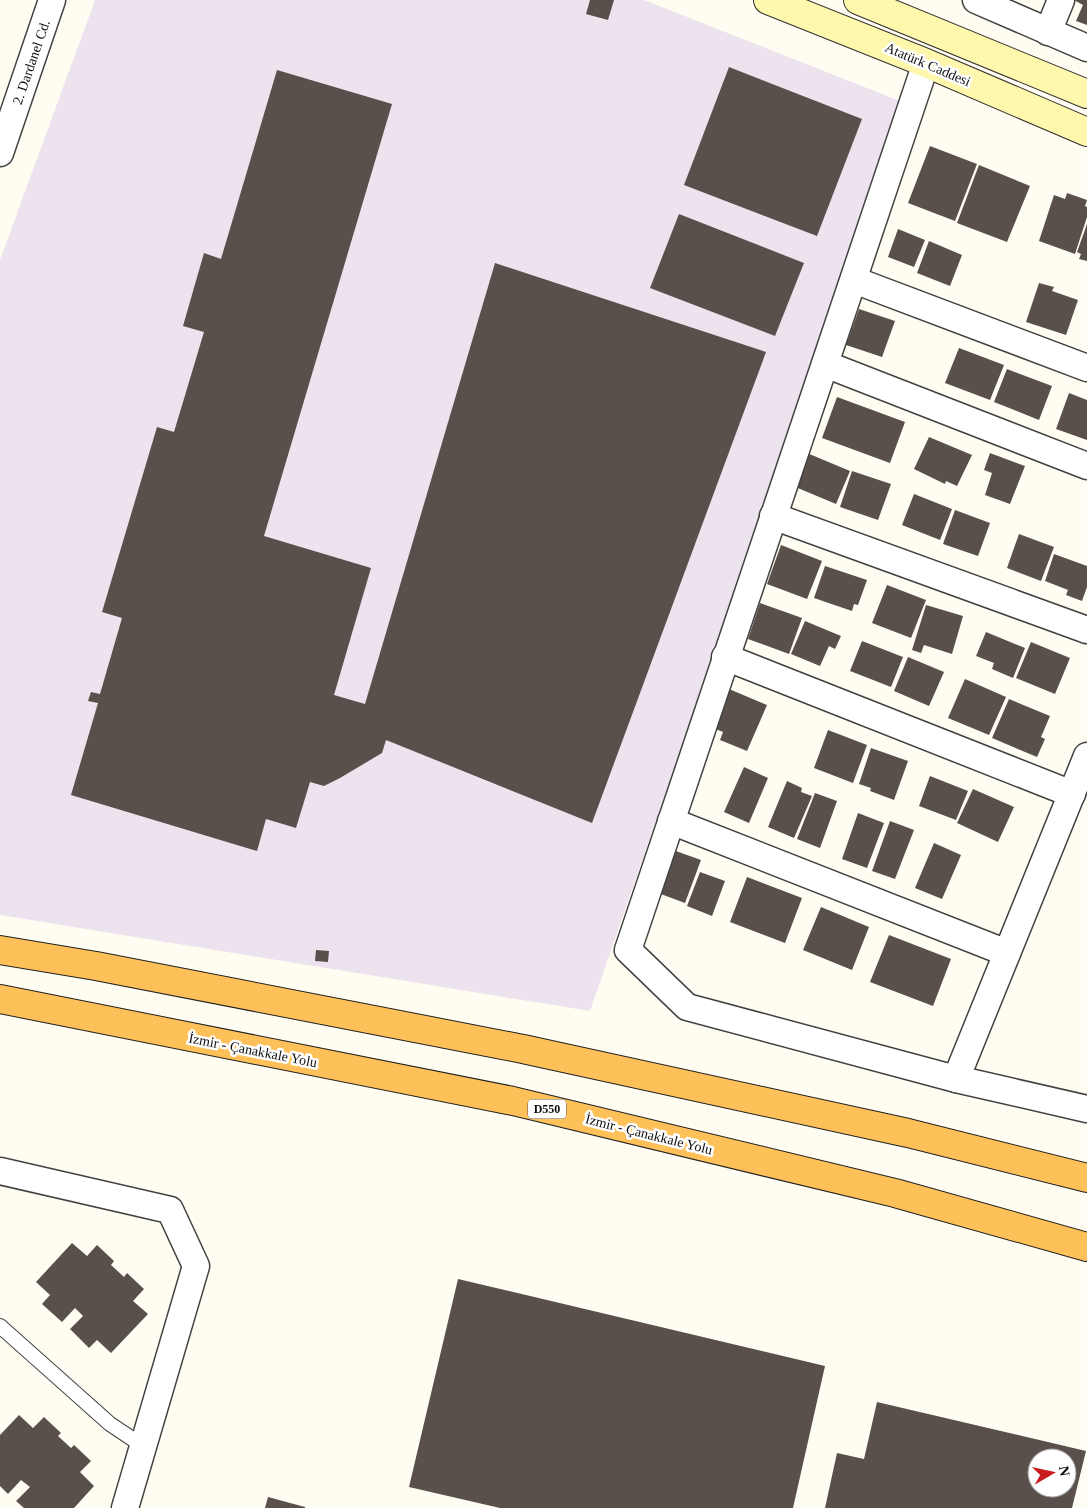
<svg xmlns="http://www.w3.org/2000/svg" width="1087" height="1508" viewBox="0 0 1087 1508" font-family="Georgia,serif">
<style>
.industrial{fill:#ede3ee}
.building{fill:#59504b;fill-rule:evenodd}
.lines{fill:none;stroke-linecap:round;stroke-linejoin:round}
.service-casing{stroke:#424242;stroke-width:16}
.minor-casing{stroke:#424242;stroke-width:29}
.secondary-casing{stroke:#313131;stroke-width:30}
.trunk-casing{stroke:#202020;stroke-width:30}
.service{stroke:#fff;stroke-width:14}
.minor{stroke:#fff;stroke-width:26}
.secondary{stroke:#fff8ac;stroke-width:28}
.trunk{stroke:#fec059;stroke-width:28}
.labels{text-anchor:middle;stroke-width:5;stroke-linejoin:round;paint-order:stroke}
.shield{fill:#fff;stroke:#575757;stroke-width:1}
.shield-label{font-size:12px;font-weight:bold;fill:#0f0f0f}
.street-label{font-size:14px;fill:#0f0f0f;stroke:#fff}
</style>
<rect width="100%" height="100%" fill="#fffdf1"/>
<polygon class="industrial" points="95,0 644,0 905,103 590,1011 0,915 0,260"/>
<g class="building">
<polygon points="590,0 614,0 608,20 586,14"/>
<polygon points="1074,0 1087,0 1087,25 1076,21 1083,5"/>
<polygon points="729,67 862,119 817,236 684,185"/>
<polygon points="277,70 392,104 264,536 371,568 334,695 365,704 495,263 766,352 592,823 386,740 382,753 340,778 324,786 310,782 296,828 266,819 257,851 71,795 98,703 88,701 91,692 100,694 122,618 102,612 157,427 174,432 204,332 183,326 204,253 221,259"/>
<polygon points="930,146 977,164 955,221 908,203"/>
<polygon points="979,165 1030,186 1007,242 957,223"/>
<polygon points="1067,193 1087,200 1085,206 1087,207 1087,217 1075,254 1039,241 1054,195 1065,199"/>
<polygon points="679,214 804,263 775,336 650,288"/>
<polygon points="1087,224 1087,261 1079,259 1081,254 1077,252"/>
<polygon points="898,229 925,240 914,267 888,257"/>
<polygon points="929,241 962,255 950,286 917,273"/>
<polygon points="1039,283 1054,287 1052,291 1078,300 1066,335 1026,322"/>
<polygon points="859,309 895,321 882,357 846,345"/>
<polygon points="959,348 1004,365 990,400 945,383"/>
<polygon points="1007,369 1052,386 1039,420 994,402"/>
<polygon points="1069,393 1087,400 1087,440 1056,429"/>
<polygon points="837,397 905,422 890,463 822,438"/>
<polygon points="929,437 972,455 957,486 946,481 945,484 914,469"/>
<polygon points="807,453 850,471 836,504 793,486"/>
<polygon points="990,453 1025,466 1010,504 985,495 992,473 984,470"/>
<polygon points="852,471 891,484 878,520 840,507"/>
<polygon points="914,494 952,509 940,540 902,525"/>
<polygon points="955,510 990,523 978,556 943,544"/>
<polygon points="1019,534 1054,547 1041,581 1007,568"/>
<polygon points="781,545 822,561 807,599 767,584"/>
<polygon points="1054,554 1087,566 1087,587 1082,601 1066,595 1068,590 1045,581"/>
<polygon points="825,566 867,580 858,605 854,604 852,611 814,598"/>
<polygon points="887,585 926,600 911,638 872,623"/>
<polygon points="760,603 802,618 789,654 748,639"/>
<polygon points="926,605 963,616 952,654 924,645 921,653 912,650"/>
<polygon points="805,621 841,636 835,649 829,646 820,666 791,654"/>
<polygon points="986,632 1025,648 1013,678 992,669 994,663 976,656"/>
<polygon points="862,641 903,657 891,687 850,671"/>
<polygon points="1031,642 1070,658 1055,694 1016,678"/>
<polygon points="908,657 944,672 929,706 894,691"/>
<polygon points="965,679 1006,697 989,735 948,718"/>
<polygon points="729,689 767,705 747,751 720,740 723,732 713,728"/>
<polygon points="1009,699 1050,716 1041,737 1045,739 1037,757 992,738"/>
<polygon points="828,730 867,745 853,783 814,768"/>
<polygon points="871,748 908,761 894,800 870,791 871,788 859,784"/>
<polygon points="744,767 768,778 749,823 724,812"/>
<polygon points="930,776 968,791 956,820 919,806"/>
<polygon points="787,781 802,788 801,792 812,796 794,838 768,827"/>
<polygon points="973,789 1014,807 998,842 957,823"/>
<polygon points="815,793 837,801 820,848 797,839"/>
<polygon points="858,813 884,823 867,868 842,859"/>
<polygon points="890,821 914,830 895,879 872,871"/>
<polygon points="934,843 961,855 942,899 915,888"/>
<polygon points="673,850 701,860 685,903 658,893"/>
<polygon points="700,872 725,881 712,916 687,906"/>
<polygon points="747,877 802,898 785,943 730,922"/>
<polygon points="821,907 869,927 852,970 803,950"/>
<polygon points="889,935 951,959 933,1006 870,982"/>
<polygon points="316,950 329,951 328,962 315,961"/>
<polygon points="72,1243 87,1256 97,1245 114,1261 111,1265 124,1277 127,1273 144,1289 133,1301 148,1314 111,1353 97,1340 89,1348 70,1329 83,1316 75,1308 62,1322 42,1304 50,1295 36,1282"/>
<polygon points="458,1279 825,1366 793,1508 500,1508 409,1487"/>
<path d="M877 1402 1086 1451 1072 1508H825L837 1453 864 1459ZM1037 1458H1067V1488H1037Z"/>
<polygon points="19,1415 33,1428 44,1417 61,1433 58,1436 71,1448 74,1445 91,1461 80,1472 94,1486 74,1508 24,1508 16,1501 30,1487 21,1480 8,1494 0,1486 0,1435"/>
<polygon points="268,1497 305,1507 305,1508 265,1508"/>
</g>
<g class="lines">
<defs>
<polyline id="service" points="0,1326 110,1424 143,1446"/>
<g id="minor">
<polyline points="976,0 1087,48"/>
<polyline points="1048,32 1061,0"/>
<polyline points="926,63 628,950 687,1007 956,1079 1087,1109"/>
<polyline points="0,153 52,0"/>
<polyline points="854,280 1087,368"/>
<polyline points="825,364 1087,466"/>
<polyline points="773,516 1087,630"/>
<polyline points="725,657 1072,794"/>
<polyline points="671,821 1007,953"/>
<polyline points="956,1079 1087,756"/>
<polyline points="0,1171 170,1210 196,1266 125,1508"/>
</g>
<g id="secondary">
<polyline points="768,0 926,63 1087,132"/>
<polyline points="858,0 1087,94"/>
</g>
<g id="trunk">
<polyline points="0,950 96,966 523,1049 908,1133 1087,1178"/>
<polyline points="0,999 513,1101 895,1193 1087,1247"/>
</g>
</defs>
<use href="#service" class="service-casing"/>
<use href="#minor" class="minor-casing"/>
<use href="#secondary" class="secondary-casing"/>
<use href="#trunk" class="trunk-casing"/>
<use href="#service" class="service"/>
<use href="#minor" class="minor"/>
<use href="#secondary" class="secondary"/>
<use href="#trunk" class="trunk"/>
</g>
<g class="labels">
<rect class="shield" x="528" y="1099.5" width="38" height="19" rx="4"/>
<g class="shield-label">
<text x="547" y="1113">D550</text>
</g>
<g class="street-label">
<text transform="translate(31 62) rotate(-71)" y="5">2. Dardanel Cd.</text>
<text transform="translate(928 64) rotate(23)" y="5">Atatürk Caddesi</text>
<text transform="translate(253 1050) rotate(11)" y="5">İzmir - Çanakkale Yolu</text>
<text transform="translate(649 1134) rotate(14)" y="5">İzmir - Çanakkale Yolu</text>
</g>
</g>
<g transform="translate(1052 1473) rotate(81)"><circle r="24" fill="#ffffff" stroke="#9f9f9f"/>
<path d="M0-4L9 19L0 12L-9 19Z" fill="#c91d21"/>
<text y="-8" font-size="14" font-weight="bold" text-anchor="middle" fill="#0f0f0f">N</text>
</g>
</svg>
